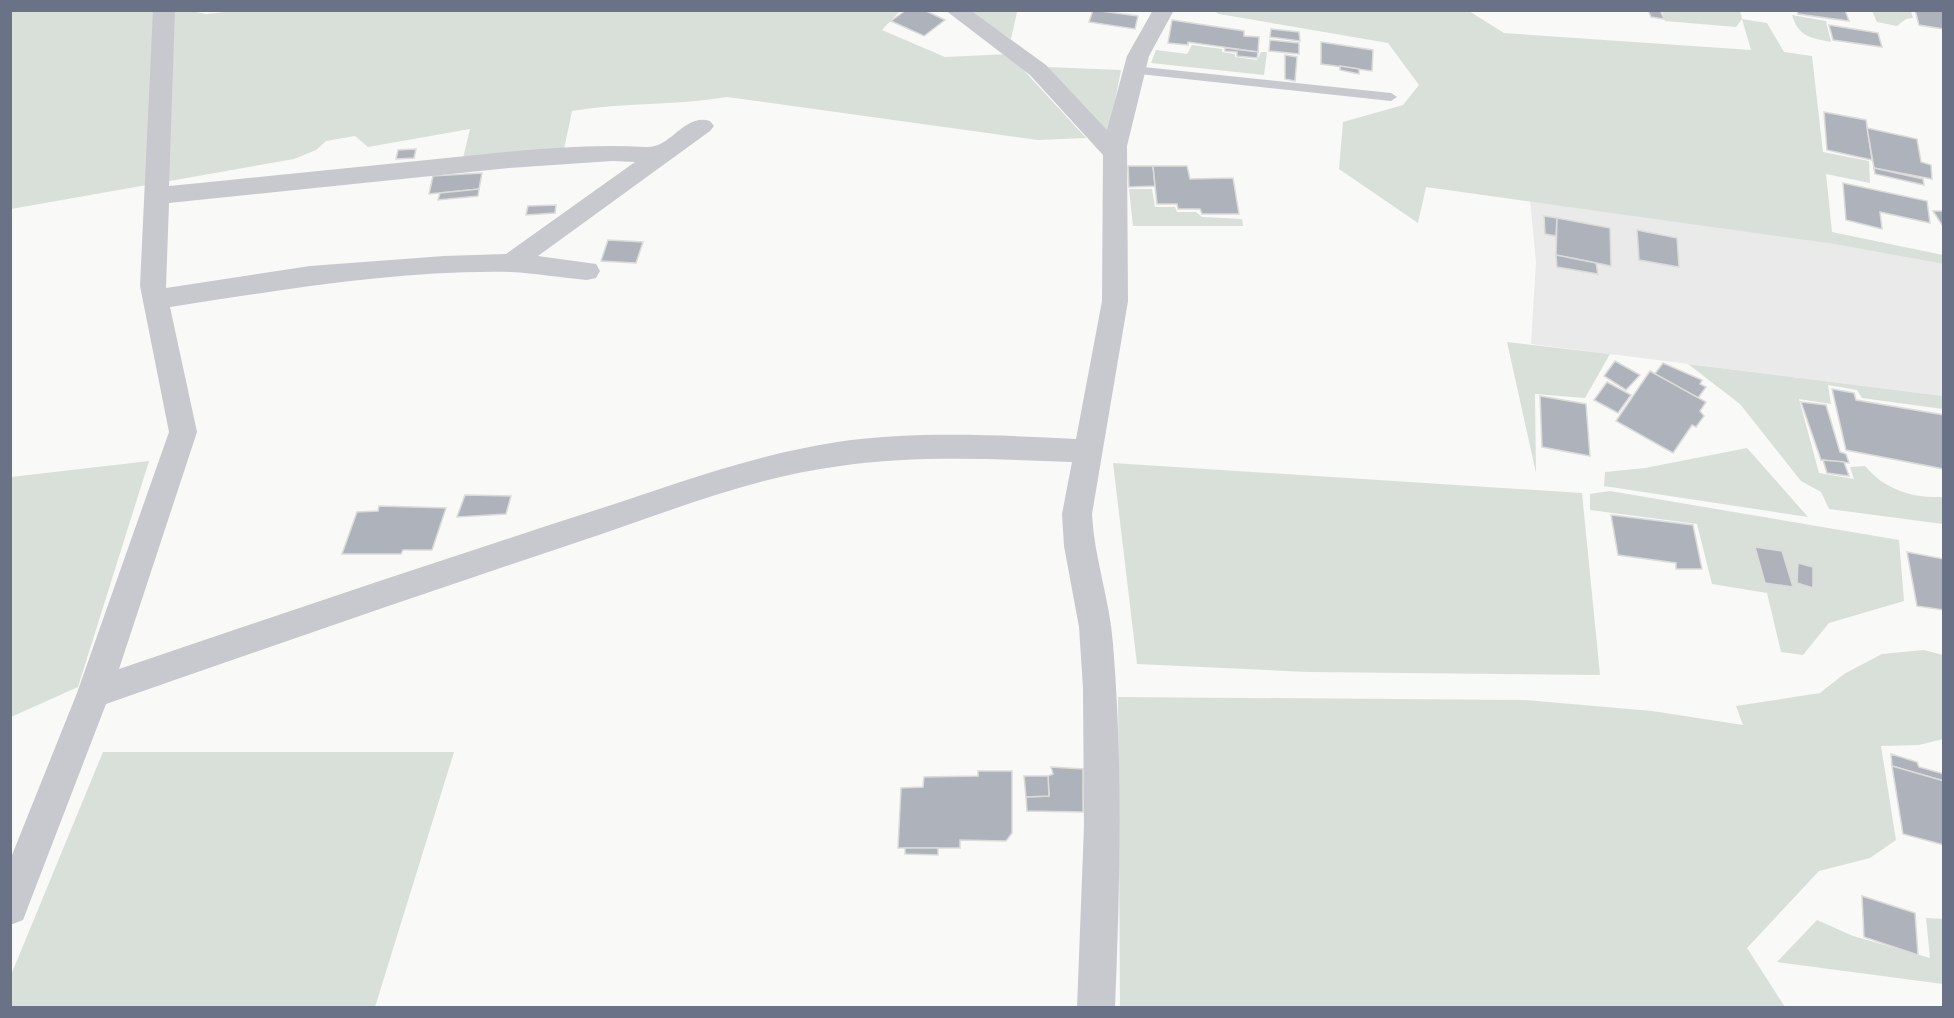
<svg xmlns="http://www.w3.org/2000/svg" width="1954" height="1018" viewBox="0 0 1954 1018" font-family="Overpass,sans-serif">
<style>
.built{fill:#eaeaea}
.green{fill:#d9e0d9}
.building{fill:#aeb2bb;stroke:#dbdbd9;stroke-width:1.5}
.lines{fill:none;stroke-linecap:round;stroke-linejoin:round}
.lane{fill:#c8c9ce;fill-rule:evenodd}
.street{fill:#c8c9ce;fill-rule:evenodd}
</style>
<rect width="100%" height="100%" fill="#f9f9f7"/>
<polygon class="built" points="1530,200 1834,244 1943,264 1943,396 1531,344 1536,262"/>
<g class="green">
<path d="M186 10 206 14 244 10 900 11 882 30 945 57 1009 54 1086 138 1038 140 727 97C675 106 623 102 572 111L564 149 463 158 470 129 368 147 355 136 326 141 316 150 294 159 11 209V11Z"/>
<polygon points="967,11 1017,12 1011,39"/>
<polygon points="1214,11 1469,11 1504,33 1751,50 1742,19 1736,27 1665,21 1662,11 1740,11 1742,19 1767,23 1784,52 1812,56 1823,152 1869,161 1870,183 1826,174 1832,232 1943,255 1943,264 1834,244 1426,187 1418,223 1339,169 1343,122 1403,105 1419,85 1388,43 1219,14"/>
<polygon points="1872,11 1911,11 1913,18 1906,19 1897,26 1877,22"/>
<path d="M1792 15 1826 21 1831 42C1810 38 1798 36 1792 15Z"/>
<polygon points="1192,45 1222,49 1222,52 1235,54 1235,57 1257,60 1261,52 1267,52 1264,75 1151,63 1156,50 1187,54"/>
<polygon points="1047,67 1121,70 1108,138"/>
<polygon points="1129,189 1152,189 1155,207 1175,207 1177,212 1196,212 1202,217 1242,219 1243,226 1133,226"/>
<polygon points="1507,342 1610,354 1585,398 1535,394 1536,473"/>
<path d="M1688 364 1943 396V409L1862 398 1857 390 1828 385 1831 404 1799 399 1819 473 1854 479 1850 467 1865 466C1885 490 1912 498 1943 497V524L1829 509 1821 492 1801 481 1740 404Z"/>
<polygon points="1747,448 1808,517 1604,486 1605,472 1645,468"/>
<polygon points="149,461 78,687 11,717 11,477"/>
<polygon points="1113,463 1582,493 1600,675 1308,672 1137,664"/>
<polygon points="1610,491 1899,540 1904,601 1829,623 1803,655 1781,652 1767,593 1712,584 1697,524 1590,510 1590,494"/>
<polygon points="1924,650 1943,655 1943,739 1919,745 1881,746 1896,840 1870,858 1819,871 1747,948 1785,1007 1120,1007 1118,697 1525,700 1652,711 1743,725 1736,706 1820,693 1844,674 1882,654"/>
<polygon points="103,752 454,752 375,1007 11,1007 11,975"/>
<polygon points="1926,918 1943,919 1943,984 1777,962 1817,920 1853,936 1930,958"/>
</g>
<g class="building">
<polygon points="906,10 924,10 945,20 924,36 891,21"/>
<polygon points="1093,10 1138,16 1135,29 1089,22"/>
<polygon points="1648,10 1660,10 1664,19 1651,17"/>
<polygon points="1797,10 1845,10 1849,21 1798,14"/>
<polygon points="1915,10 1944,10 1944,29 1919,25"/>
<polygon points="1172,20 1244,31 1244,36 1259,37 1258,52 1188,42 1188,45 1168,43"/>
<polygon points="1829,25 1878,33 1882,47 1833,40"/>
<polygon points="1271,29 1299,32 1300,41 1270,37"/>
<polygon points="1270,40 1299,43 1299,54 1269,51"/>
<polygon points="1321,42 1373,50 1372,71 1321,64"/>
<polygon points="1225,48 1258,52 1257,58 1237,56 1237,52 1225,51"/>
<polygon points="1285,55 1297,57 1295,81 1285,79"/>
<polygon points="1340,66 1359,69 1359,74 1340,70"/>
<polygon points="1824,112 1866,120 1872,160 1827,150"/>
<polygon points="1867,128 1917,139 1921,162 1931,165 1932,179 1874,168"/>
<polygon points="416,149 414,158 396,159 398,150"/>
<polygon points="1128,166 1153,166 1155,186 1129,187"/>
<polygon points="1153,166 1187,166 1190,179 1233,178 1239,214 1202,214 1200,209 1178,209 1177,204 1157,204"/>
<polygon points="1874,168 1923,179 1924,185 1875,174"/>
<polygon points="482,173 479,189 429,194 433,176"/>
<polygon points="1843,183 1927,201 1930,223 1880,212 1882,229 1846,220"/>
<polygon points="479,189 478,196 438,200 440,193"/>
<polygon points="556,205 555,213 526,215 528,206"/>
<polygon points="1933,211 1944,211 1944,228"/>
<polygon points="1544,216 1557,218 1556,236 1545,234"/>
<polygon points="1557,218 1610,228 1611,266 1556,255"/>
<polygon points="1637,230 1677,238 1679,267 1639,260"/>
<polygon points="608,240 643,242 636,263 601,261"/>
<polygon points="1556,255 1596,263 1598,274 1557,267"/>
<polygon points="1615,361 1640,375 1626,390 1604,376"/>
<polygon points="1663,363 1702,380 1700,384 1706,387 1698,398 1654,375"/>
<polygon points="1650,371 1706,402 1700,411 1704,416 1696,427 1692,425 1673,453 1616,421"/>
<polygon points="1607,382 1631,395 1618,413 1594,400"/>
<polygon points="1832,389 1854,393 1856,400 1944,415 1944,469 1846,450"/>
<polygon points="1540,396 1586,404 1590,456 1542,447"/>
<polygon points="1801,402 1826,405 1840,452 1846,454 1849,463 1821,460"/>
<polygon points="1823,460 1844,462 1849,476 1827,473"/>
<polygon points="465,495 511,496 506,514 457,517"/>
<polygon points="379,506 446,508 432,550 403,550 401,554 342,554 357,512 378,511"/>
<polygon points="1611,515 1693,525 1702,569 1676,569 1676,563 1618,555"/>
<polygon points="1755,547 1782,551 1793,587 1765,583"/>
<polygon points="1907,552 1944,559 1944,610 1917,606"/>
<polygon points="1798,563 1813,567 1813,588 1797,583"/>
<polygon points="1891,754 1917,762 1919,767 1944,774 1944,781 1892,766"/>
<polygon points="1892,766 1944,781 1944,845 1903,834"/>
<polygon points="1051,767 1083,769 1083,812 1027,811 1026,797 1049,796 1048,776 1053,774"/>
<polygon points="978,771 1012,771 1012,833 1006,841 960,840 960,848 898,848 901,788 923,787 924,777 978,776"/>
<polygon points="1024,776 1048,776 1049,796 1026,797"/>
<polygon points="905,848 938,848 938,855 905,854"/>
<polygon points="1862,896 1915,913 1918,955 1864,937"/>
</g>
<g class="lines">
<polygon class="lane" points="1134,66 1391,93 1397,97 1391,101 1130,73 1130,67"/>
<path class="street" d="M153 10H175L169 186C258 177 348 168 437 159 506 152 577 143 646 147 671 149 684 113 710 121L714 126 710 131 538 256 596 264 600 271 596 278 587 280C562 278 536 273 510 272 397 270 282 290 170 307L197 432 119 669C268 618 418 568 568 519 657 491 745 456 837 442 916 431 997 435 1076 439L1102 301 1103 155 1030 75 945 10H970L1046 65 1107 130 1127 56 1153 10H1174L1149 56 1127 146 1128 301 1092 514C1094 558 1110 600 1113 644 1123 765 1120 887 1115 1008H1077L1084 826 1083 688 1079 627 1064 546 1062 514 1072 462C994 459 917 455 840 466 747 478 658 516 569 545 414 597 260 650 106 704L23 920 10 925V860L77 693 169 432 140 286ZM612 161 635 162 506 254 444 256 310 266 166 288 169 203 509 168Z"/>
</g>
<rect width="1954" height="1018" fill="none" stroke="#6a7287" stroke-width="24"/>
</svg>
